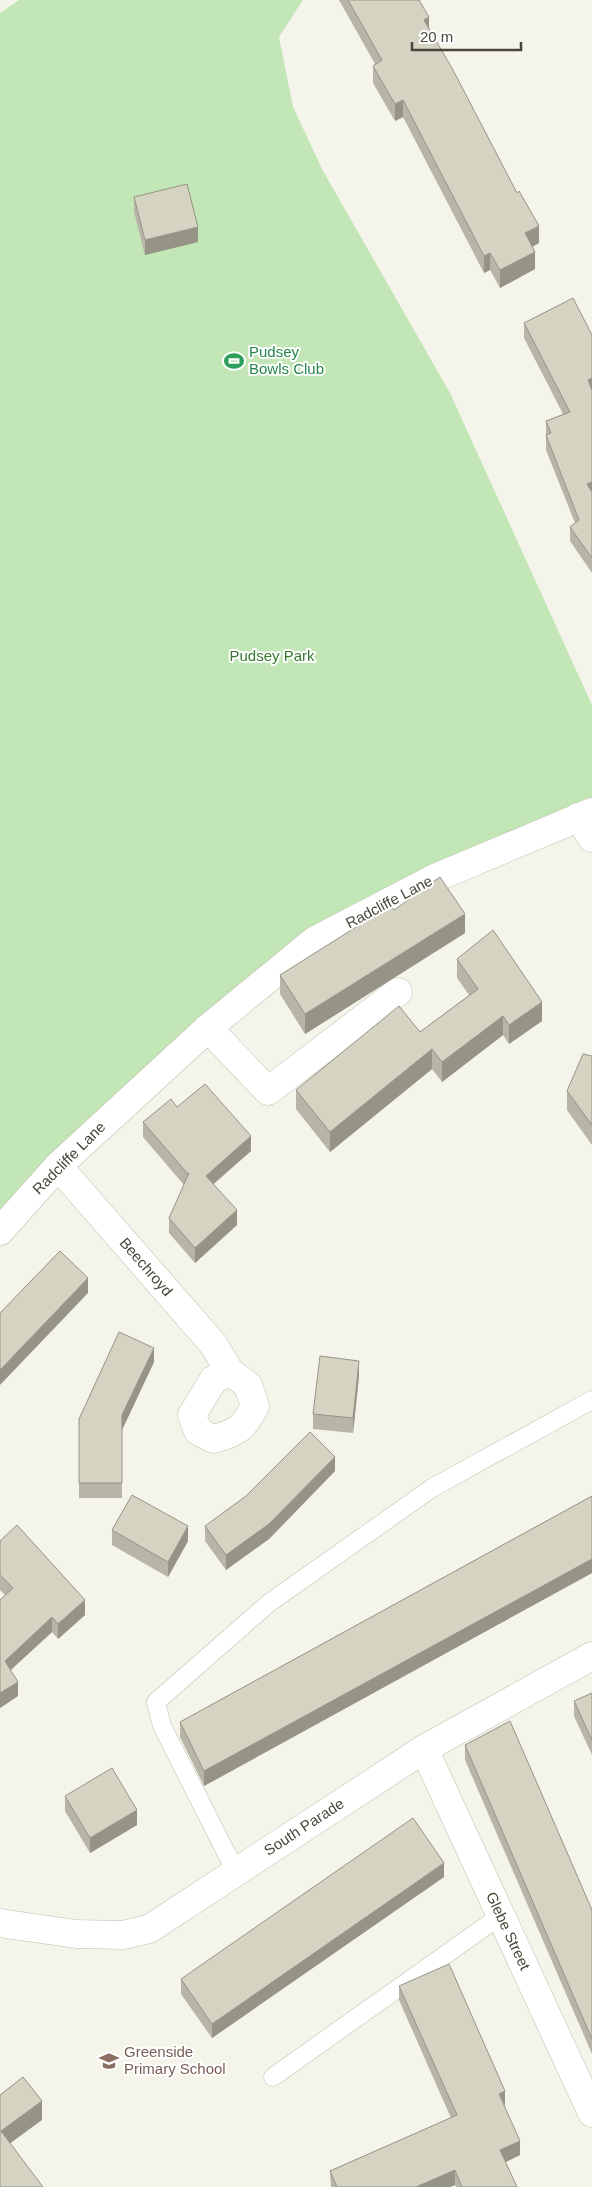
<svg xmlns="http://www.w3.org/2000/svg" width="592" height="2187" viewBox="0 0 592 2187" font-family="Helvetica,sans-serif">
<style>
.green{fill:#c3e6b6}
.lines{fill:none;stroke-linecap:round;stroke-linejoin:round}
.lane-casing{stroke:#c0bead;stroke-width:19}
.street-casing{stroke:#c0bead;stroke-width:29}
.lane{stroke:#fff;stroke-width:18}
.street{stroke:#fff;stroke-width:28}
.wall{fill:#b7b5a6}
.shaded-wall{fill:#959487}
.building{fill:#d5d3c1;stroke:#959487}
.labels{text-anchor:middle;stroke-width:4;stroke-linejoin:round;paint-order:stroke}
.leisure-label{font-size:15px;fill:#27864d;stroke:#fff;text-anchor:start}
.park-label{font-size:15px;fill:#35782e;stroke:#fff}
.street-label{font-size:15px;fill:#484739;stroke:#fff}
.education-label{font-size:15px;fill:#785e54;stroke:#fff;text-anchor:start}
</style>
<rect width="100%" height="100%" fill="#f4f4eb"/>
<polygon class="green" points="19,0 303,0 279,37 293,107 323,171 450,393 592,705 592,812 314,941 0,1223 0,13"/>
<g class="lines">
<defs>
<g id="lane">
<polyline points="236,1872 162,1726 156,1702 269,1603 432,1488 592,1400"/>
<polyline points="273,2077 500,1916"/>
</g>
<g id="street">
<polyline points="578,817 592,838"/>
<polyline points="208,1028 268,1091 398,992"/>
<path d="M58 1166 213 1344 230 1372 248 1385 255 1406C244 1428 237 1433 213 1439L198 1431 192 1415 214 1379 230 1372"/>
<polyline points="0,1231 58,1166 208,1028 314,941 435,878 592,812"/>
<polyline points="424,1749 592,2113"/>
<polyline points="0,1923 76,1934 123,1935 149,1929 424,1749 592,1656"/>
</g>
</defs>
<use href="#lane" class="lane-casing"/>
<use href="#street" class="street-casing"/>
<use href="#lane" class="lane"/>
<use href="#street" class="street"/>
</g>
<g class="wall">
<polygon points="339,0 419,0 429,29 539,243 532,247 535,269 500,288 490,270 484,273 403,117 395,121 373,83 373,66 375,64"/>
<polygon points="134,197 198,242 145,255 134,212"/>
<polygon points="524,323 592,335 592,573 570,541 570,527 575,523 546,450 546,421 563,414 524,338"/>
<polygon points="394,910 465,933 305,1034 280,994 280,975"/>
<polygon points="457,959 542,1021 509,1044 503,1035 442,1082 432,1069 330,1152 296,1109 296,1090 420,1032 469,995 457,978"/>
<polygon points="592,1056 592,1145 567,1110 567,1091"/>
<polygon points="177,1107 251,1151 214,1184 237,1225 195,1263 169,1233 169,1218 184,1185 143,1137 143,1122"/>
<polygon points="154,1362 122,1430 122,1498 79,1498 79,1419"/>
<polygon points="359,1376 353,1433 313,1429 313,1414"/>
<polygon points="335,1471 269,1539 226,1570 205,1541 205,1526"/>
<polygon points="592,1496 592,1573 204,1786 180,1737 180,1722"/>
<polygon points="112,1530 188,1541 168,1577 112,1545"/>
<polygon points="0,1541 85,1615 58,1639 52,1632 11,1670 18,1696 0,1708 5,1595 0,1590"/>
<polygon points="592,1693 592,1755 574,1716 574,1701"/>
<polygon points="465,1745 592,1910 592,2054 465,1760"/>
<polygon points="65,1796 137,1825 90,1853 65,1811"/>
<polygon points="444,1877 212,2038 181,1994 181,1979"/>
<polygon points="399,1986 520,2155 505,2162 517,2187 456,2187 455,2185 450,2187 331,2187 330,2171 451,2118 399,2000"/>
</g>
<g class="shaded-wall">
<polygon points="429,17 429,34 424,20"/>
<polygon points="403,100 403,117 395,121 395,104"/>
<polygon points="539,226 539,243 525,251 525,233"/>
<polygon points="198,227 198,242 145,255 145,240"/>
<polygon points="535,252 535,269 500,288 500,270"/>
<polygon points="490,253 490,270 484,273 484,256"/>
<polygon points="592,378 592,393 588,380"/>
<polygon points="592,482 592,497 587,484"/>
<polygon points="465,914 465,933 305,1034 305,1014"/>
<polygon points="542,1002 542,1021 509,1044 509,1025"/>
<polygon points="503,1016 503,1035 442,1082 442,1062"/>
<polygon points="432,1049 432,1069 330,1152 330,1132"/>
<polygon points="251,1136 251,1151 206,1190 206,1176"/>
<polygon points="237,1210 237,1225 195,1263 195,1248"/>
<polygon points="88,1278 88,1293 0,1385 0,1370"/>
<polygon points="154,1348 154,1362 122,1430 122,1498 122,1415"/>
<polygon points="359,1361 359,1376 353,1433 353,1418"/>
<polygon points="335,1457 335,1471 269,1539 226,1570 226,1555"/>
<polygon points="188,1526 188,1541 168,1577 168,1562"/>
<polygon points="592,1559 592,1573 204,1786 204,1771"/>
<polygon points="85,1600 85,1615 58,1639 58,1624"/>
<polygon points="52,1617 52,1632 5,1675 5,1661"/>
<polygon points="18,1682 18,1696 0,1708 0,1693"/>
<polygon points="137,1810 137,1825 90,1853 90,1838"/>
<polygon points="444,1863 444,1877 212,2038 212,2024"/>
<polygon points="505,2091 505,2106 499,2094"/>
<polygon points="42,2101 42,2120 1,2150 1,2131"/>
<polygon points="520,2141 520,2155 500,2165 500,2150"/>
<polygon points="455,2170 455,2185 450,2187 416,2187"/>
</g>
<g class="building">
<polygon points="348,0 419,0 429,17 424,20 453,70 517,193 519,191 539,226 525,233 535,252 500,270 490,253 484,256 403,100 395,104 373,66 382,60"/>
<polygon points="187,184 198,227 145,240 134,197"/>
<polygon points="573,298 592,335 592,378 588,380 592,390 592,482 587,484 592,492 592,558 570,527 579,520 546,435 551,433 546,421 570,412 524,323"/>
<polygon points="440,877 465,914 305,1014 280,975 391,905 394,910"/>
<polygon points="493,930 542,1002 509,1025 503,1016 442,1062 432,1049 330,1132 296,1090 399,1006 420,1032 478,989 457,959"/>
<polygon points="583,1054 592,1056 592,1125 567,1091"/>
<polygon points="205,1084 251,1136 206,1176 237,1210 195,1248 169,1218 189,1173 188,1174 143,1122 171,1099 177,1107"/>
<polygon points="60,1251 88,1278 0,1370 0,1313"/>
<polygon points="119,1332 154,1348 122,1415 122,1483 79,1483 79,1419"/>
<polygon points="320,1356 359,1361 353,1418 313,1414"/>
<polygon points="310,1432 335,1457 269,1524 226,1555 205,1526 246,1496"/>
<polygon points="132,1495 188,1526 168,1562 112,1530"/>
<polygon points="592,1496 592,1559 204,1771 180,1722"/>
<polygon points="17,1525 85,1600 58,1624 52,1617 5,1661 18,1682 0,1693 0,1600 13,1588 0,1575 0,1541"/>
<polygon points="592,1693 592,1740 574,1701"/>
<polygon points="510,1721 592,1910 592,2039 465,1745"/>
<polygon points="112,1768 137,1810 90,1838 65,1796"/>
<polygon points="413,1818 444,1863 212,2024 181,1979"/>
<polygon points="449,1964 505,2091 499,2094 520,2141 500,2150 517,2187 462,2187 455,2170 416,2187 337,2187 330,2171 457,2115 399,1986"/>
<polygon points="23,2077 42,2101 1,2131 43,2187 0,2187 0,2095"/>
</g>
<defs>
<symbol id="stadium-bare" viewBox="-9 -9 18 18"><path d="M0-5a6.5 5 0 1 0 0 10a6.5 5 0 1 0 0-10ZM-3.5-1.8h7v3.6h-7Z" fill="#2e9e5b" stroke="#fff" stroke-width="2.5" paint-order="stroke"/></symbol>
<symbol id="school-bare" viewBox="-9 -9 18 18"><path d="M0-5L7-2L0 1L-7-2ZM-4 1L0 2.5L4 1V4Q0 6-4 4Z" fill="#8d6e63" stroke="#fff" stroke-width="2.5" paint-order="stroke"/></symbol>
</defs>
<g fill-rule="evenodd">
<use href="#stadium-bare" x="220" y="347" width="28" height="28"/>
<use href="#school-bare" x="95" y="2047" width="28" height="28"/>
</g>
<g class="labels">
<g class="leisure-label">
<text x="249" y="357">Pudsey<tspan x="249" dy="17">Bowls Club</tspan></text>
</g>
<g class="park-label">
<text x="272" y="661">Pudsey Park</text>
</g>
<g class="street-label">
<text transform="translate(389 902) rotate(-28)" y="5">Radcliffe Lane</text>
<text transform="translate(69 1158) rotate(-45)" y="5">Radcliffe Lane</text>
<text transform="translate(146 1267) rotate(49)" y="5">Beechroyd</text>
<text transform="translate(304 1827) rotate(-33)" y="5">South Parade</text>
<text transform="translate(508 1931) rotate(65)" y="5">Glebe Street</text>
</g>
<g class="education-label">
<text x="124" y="2057">Greenside<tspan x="124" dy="17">Primary School</tspan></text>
</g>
</g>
<path d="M412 42v8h109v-8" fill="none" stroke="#484739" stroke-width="2.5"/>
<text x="420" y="42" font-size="15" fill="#484739" stroke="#ffffff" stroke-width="4" paint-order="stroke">20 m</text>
</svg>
